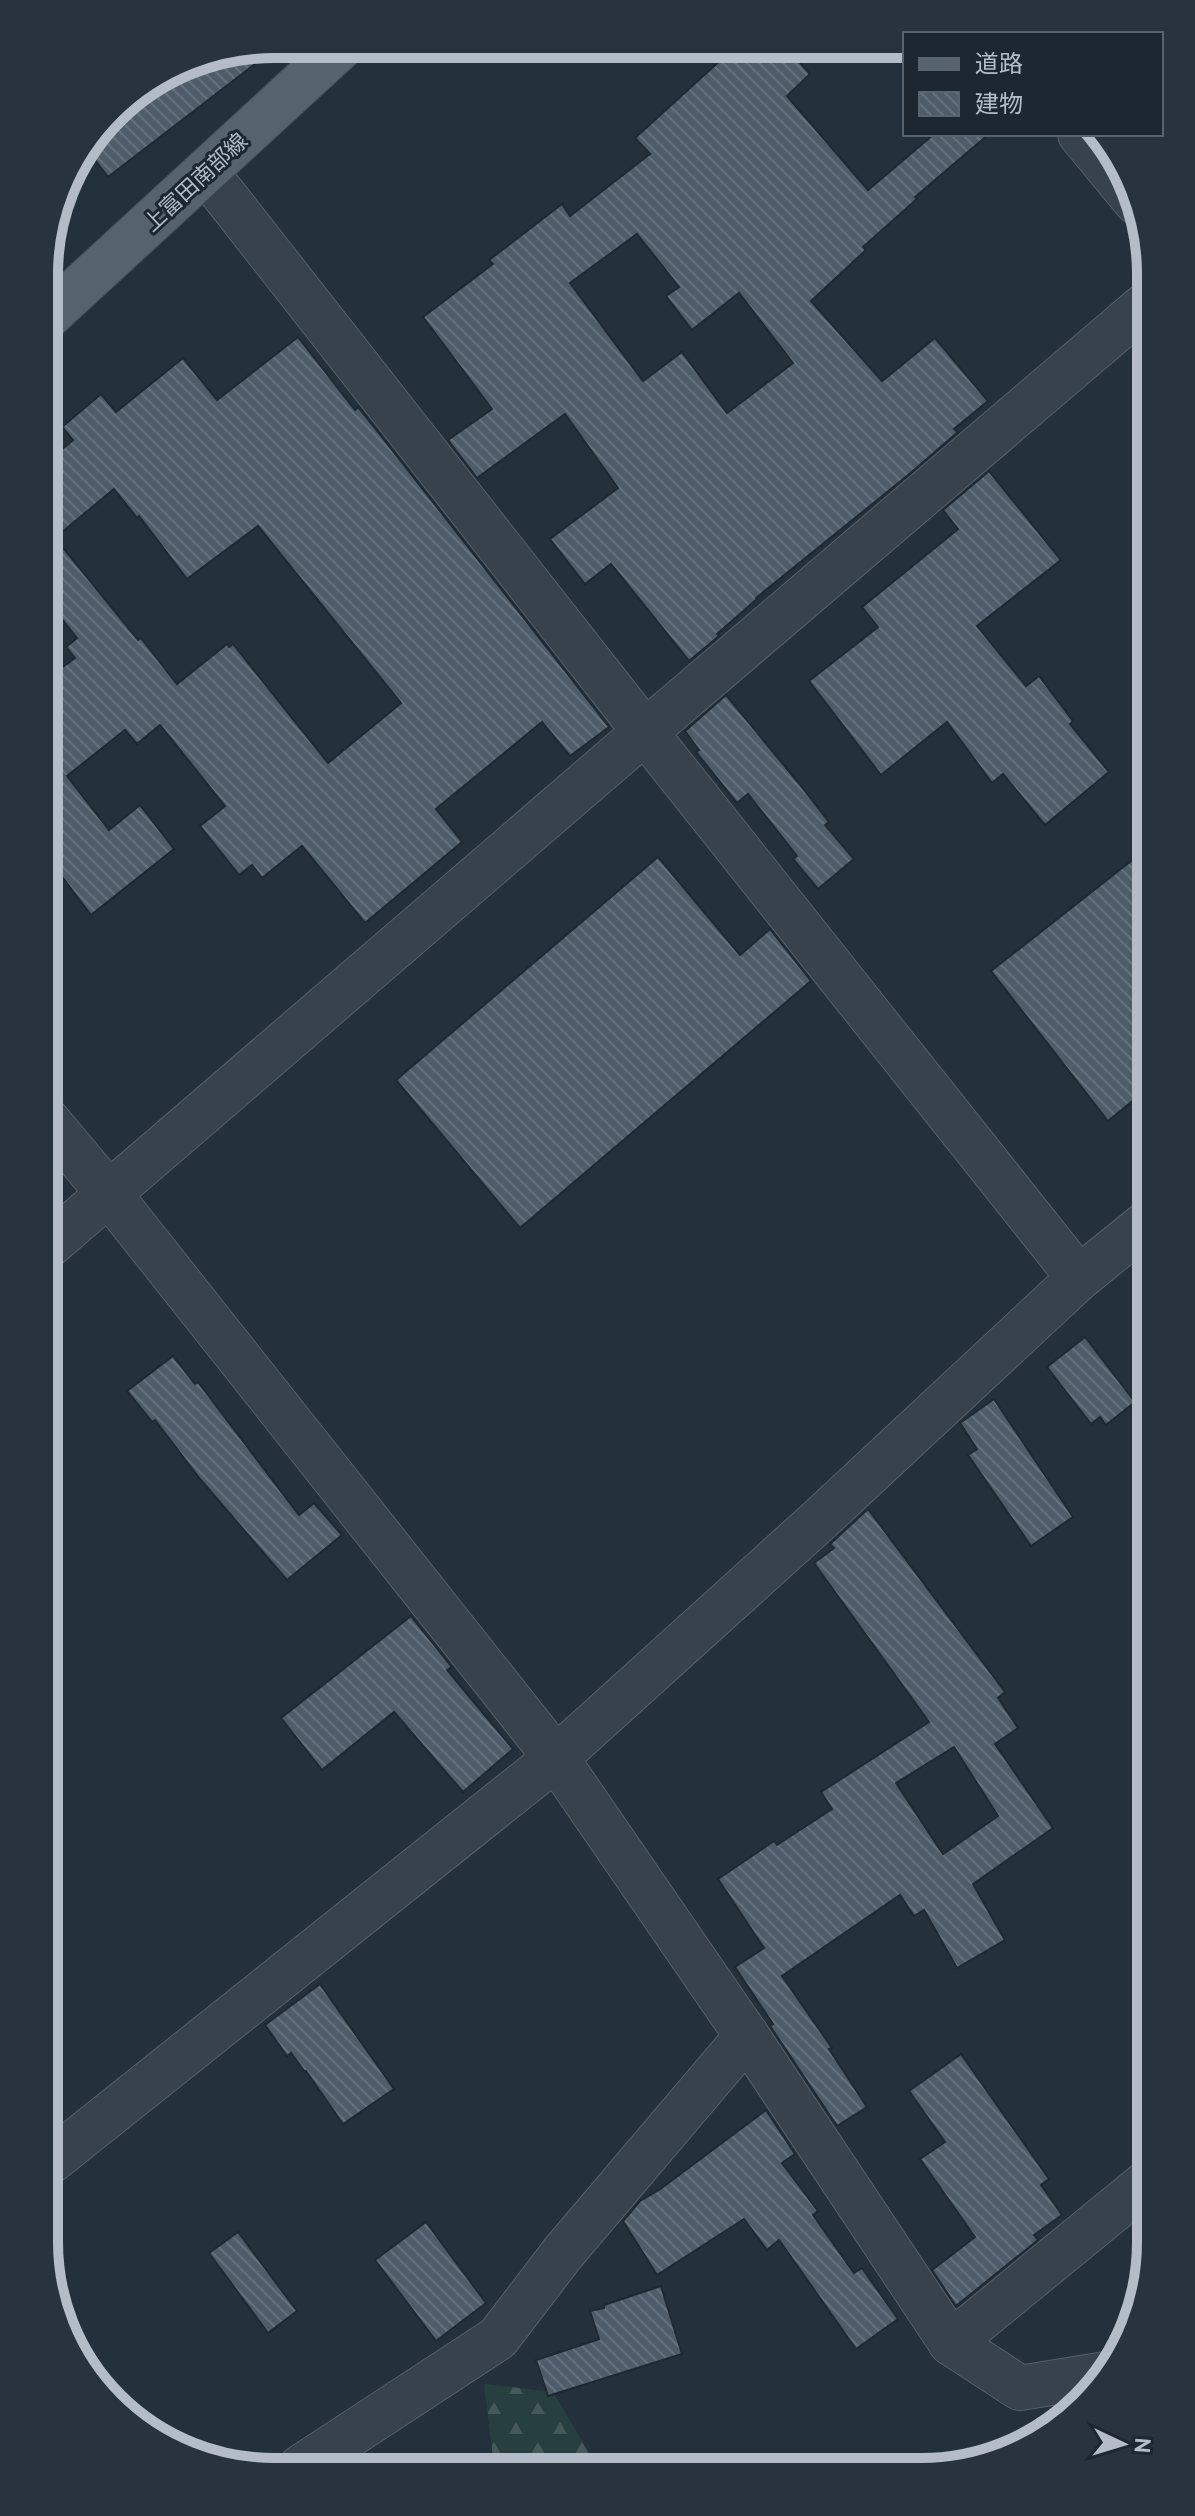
<svg xmlns="http://www.w3.org/2000/svg" width="1195" height="2516" viewBox="0 0 1195 2516" font-family="Overpass,'Noto Sans JP',sans-serif">
<style>
.forest{fill:url(#forest-firs)}
.building{fill:url(#building-back-hatch);stroke:#1f2933;stroke-width:2;fill-rule:evenodd}
.lines{fill:none;stroke-linecap:round;stroke-linejoin:round}
.minor-casing{stroke:#56606a;stroke-width:46}
.major-casing{stroke:#444e58;stroke-width:46}
.minor{stroke:#38424c;stroke-width:44}
.major{stroke:#56626c;stroke-width:44}
.labels{text-anchor:middle;stroke-width:6;stroke-linejoin:round;paint-order:stroke}
.street-label{font-size:22px;fill:#b4bdc7;stroke:#1d2731}
.rim{fill:none;stroke:#b4bdc7;stroke-width:10}
</style>
<defs>
<pattern id="forest-firs" width="22" height="20" patternUnits="userSpaceOnUse" patternTransform="scale(2)"><rect width="22" height="20" fill="#273f3e"/><path d="M5 1l3.5 6h-7zM16 11l3.5 6h-7z" fill="#445958"/></pattern>
<pattern id="building-back-hatch" width="6" height="6" patternUnits="userSpaceOnUse" patternTransform="scale(2)"><rect width="6" height="6" fill="#4f5c6a"/><path d="M-1 5l2 2M0 0l6 6M5-1l2 2" fill="none" stroke="#66717e"/></pattern>
</defs>
<rect width="100%" height="100%" fill="#24313c"/>
<polygon class="forest" points="484,2384 553,2392 597,2466 494,2466"/>
<g class="building">
<polygon points="274,44 281,44 108,177 86,148 122,101 186,61"/>
<path d="M735 47H786L810 74 787 96 868 190 934 134H989L915 197 917 199 863 247 866 250 811 301 882 381 935 338 988 401 954 429 958 432 907 476 756 598 757 599 717 634 719 636 689 661 611 564 585 584 550 539 618 488 565 414 477 478 448 440 492 409 423 317 493 264 489 260 562 204 570 216 650 154 635 138ZM637 234 679 287 666 296 692 330 739 293 793 363 727 413 682 352 643 381 570 283Z"/>
<path d="M298 337 355 410 358 407 375 428 609 727 570 756 542 722 436 809 462 842 365 923 302 846 262 878 252 865 239 875 200 826 225 806 160 725 137 744 125 730 67 776 109 830 140 805 174 849 91 915 47 857 46 679 75 658 66 647 77 638 46 599 45 463 73 440 62 427 101 394 116 412 183 358 217 400ZM114 489 137 518 139 516 187 579 258 526 401 703 328 763 233 644 229 647 227 644 177 684 141 638 138 640 55 538Z"/>
<polygon points="989,471 1061,560 977,626 1026,686 1039,676 1073,721 1070,724 1109,772 1045,825 1003,774 992,783 947,722 881,775 809,681 878,627 862,607 958,529 943,510"/>
<polygon points="726,695 797,781 829,822 825,825 854,859 818,889 793,859 797,856 748,794 737,803 696,752 699,750 685,731"/>
<polygon points="1145,850 1146,1090 1108,1121 991,971"/>
<polygon points="658,857 740,955 770,929 811,981 520,1228 396,1080"/>
<polygon points="1085,1337 1135,1402 1106,1425 1100,1417 1091,1424 1047,1367"/>
<polygon points="173,1356 195,1384 198,1382 299,1515 314,1503 342,1535 287,1580 200,1479 155,1420 152,1422 127,1391"/>
<polygon points="994,1399 1073,1517 1031,1546 968,1455 977,1449 960,1423"/>
<path d="M868 1509 1005 1692 998 1698 1018 1728 995 1744 1053 1828 973 1884 1005 1940 957 1968 924 1910 914 1916 900 1895 782 1976 832 2048 829 2049 867 2107 837 2126 770 2026 773 2024 735 1967 764 1948 718 1879 774 1841 777 1845 832 1809 821 1792 929 1722 814 1563 834 1548 830 1544ZM954 1747 998 1816 943 1854 896 1783Z"/>
<polygon points="411,1616 452,1667 447,1670 513,1749 463,1792 394,1712 322,1770 281,1718"/>
<polygon points="320,1984 394,2089 343,2124 306,2071 305,2072 291,2053 287,2056 265,2025"/>
<polygon points="961,2054 1049,2179 1041,2185 1062,2215 1034,2235 1038,2240 956,2306 932,2270 975,2237 920,2159 945,2142 909,2091"/>
<polygon points="766,2110 795,2154 782,2163 818,2211 813,2215 854,2273 862,2268 898,2319 856,2349 779,2240 767,2250 744,2219 657,2275 623,2221 640,2201 659,2190"/>
<polygon points="426,2222 486,2303 436,2341 375,2260"/>
<polygon points="238,2232 297,2311 268,2333 209,2253"/>
<polygon points="661,2286 682,2354 548,2396 536,2360 599,2339 590,2311 604,2308 604,2305"/>
</g>
<g class="lines">
<defs>
<g id="minor">
<polyline points="1080,134 1136,202"/>
<polyline points="206,172 645,732 1079,1278"/>
<polyline points="48,1121 110,1195 556,1758 747,2036 951,2343 1020,2388 1106,2374"/>
<polyline points="48,1246 645,732 1143,307"/>
<polyline points="51,2161 556,1758 817,1522 1079,1278 1147,1223"/>
<polyline points="951,2343 1150,2180"/>
<polyline points="301,2467 498,2338 562,2254 747,2036"/>
</g>
<polyline id="major" points="45,319 344,44"/>
</defs>
<use href="#minor" class="minor-casing"/>
<use href="#major" class="major-casing"/>
<use href="#minor" class="minor"/>
<use href="#major" class="major"/>
</g>
<g class="labels">
<g class="street-label">
<text transform="translate(195 182) rotate(-43)" y="8">上富田南部線</text>
</g>
</g>
<path d="M0 0H1195V2516H0ZM274 58H921A216 216 0 0 1 1137 274V2242A216 216 0 0 1 921 2458H274A216 216 0 0 1 58 2242V274A216 216 0 0 1 274 58Z" fill="#29333d" fill-rule="evenodd"/>
<path class="rim" d="M274 58H921A216 216 0 0 1 1137 274V2242A216 216 0 0 1 921 2458H274A216 216 0 0 1 58 2242V274A216 216 0 0 1 274 58Z"/>
<rect x="903" y="32" width="260" height="104" fill="#1d2731" stroke="#59636d" stroke-width="2"/>
<rect x="919" y="58" width="40" height="12" fill="#56626c" stroke="#59636d" stroke-width="2"/>
<text x="975" y="72" font-size="24" fill="#b4bdc7">道路</text>
<rect x="919" y="92" width="40" height="24" fill="url(#building-back-hatch)" stroke="#59636d" stroke-width="2"/>
<text x="975" y="112" font-size="24" fill="#b4bdc7">建物</text>
<g transform="translate(1123 2444) rotate(94)" stroke="#1d2731" stroke-width="6" paint-order="stroke">
<path d="M0-6L14 30L0 20L-14 30Z" fill="#b4bdc7"/>
<text y="-12" font-size="22" font-weight="bold" text-anchor="middle" fill="#b4bdc7">N</text>
</g>
</svg>
